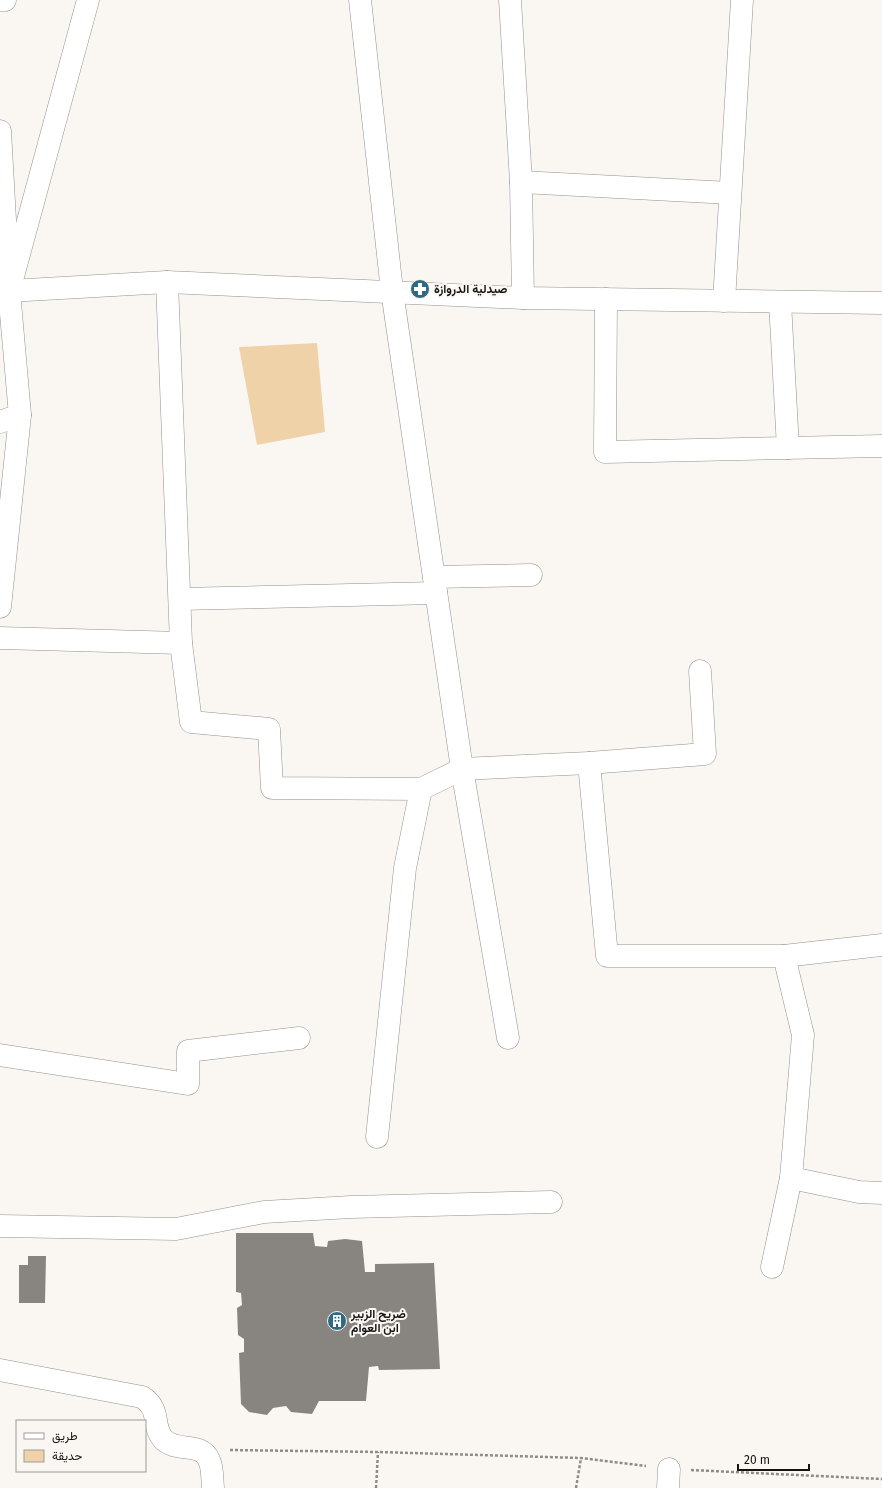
<svg xmlns="http://www.w3.org/2000/svg" width="882" height="1488" viewBox="0 0 882 1488" font-family="'Fira Sans',Vazirmatn,sans-serif">
<style>
.green{fill:#f0d2a9}
.building{fill:#888581}
.lines{fill:none;stroke-linecap:round;stroke-linejoin:round}
.street-casing{stroke:#94918d;stroke-width:23}
.secondary-casing{stroke:#94918d;stroke-width:23}
.path{stroke:#8e8c89;stroke-width:2.5;stroke-dasharray:3 2;stroke-linecap:butt}
.street{stroke:#fff;stroke-width:22}
.secondary{stroke:#fff;stroke-width:22}
.labels{text-anchor:middle;stroke-width:4;stroke-linejoin:round;paint-order:stroke}
.poi-label{font-size:12px;font-weight:bold;fill:#151312;stroke:#faf7f2;text-anchor:start}
</style>
<rect width="100%" height="100%" fill="#faf7f2"/>
<polygon class="green" points="317,343 325,432 257,445 239,347"/>
<g class="building">
<polygon points="236,1233 313,1233 315,1246 327,1247 328,1241 345,1239 362,1241 365,1272 375,1272 375,1264 434,1263 440,1369 379,1370 378,1366 369,1367 366,1401 319,1401 312,1414 291,1412 286,1406 273,1408 267,1415 249,1412 241,1404 239,1353 244,1352 244,1339 238,1335 237,1308 242,1305 241,1293 236,1292"/>
<polygon points="28,1256 46,1256 45,1303 19,1303 19,1265 28,1265"/>
</g>
<g class="lines">
<defs>
<g id="street">
<polyline points="0,0 5,0"/>
<polyline points="360,0 392,291 462,769 508,1038"/>
<polyline points="510,0 521,182 523,298"/>
<polyline points="521,182 730,193"/>
<polyline points="167,282 181,643 191,722 269,729 272,788 421,789 462,769 589,763 705,754 700,671"/>
<polyline points="606,299 605,452 882,446"/>
<polyline points="724,301 742,0"/>
<polyline points="780,302 788,448"/>
<polyline points="0,422 20,415"/>
<polyline points="434,577 531,575"/>
<polyline points="180,599 436,593"/>
<polyline points="0,607 20,415 9,291 88,0"/>
<polyline points="0,638 181,643"/>
<polyline points="589,763 607,956 784,956 882,945"/>
<polyline points="0,1055 188,1084 188,1051 299,1038"/>
<polyline points="377,1137 405,868 421,789"/>
<polyline points="791,1178 859,1192 882,1193"/>
<polyline points="0,1226 176,1229 264,1212 351,1207 551,1202"/>
<polyline points="772,1267 791,1178 803,1035 784,956"/>
<path d="M0 1370 142 1397C162 1410 151 1425 163 1439 176 1453 201 1441 209 1460 213 1468 212 1479 213 1488"/>
<polyline points="668,1488 669,1469"/>
</g>
<polyline id="secondary" points="0,131 9,291 167,282 523,298 882,303"/>
</defs>
<use href="#street" class="street-casing"/>
<use href="#secondary" class="secondary-casing"/>
<g class="path">
<polyline points="230,1450 378,1452 581,1458 646,1466"/>
<polyline points="691,1470 882,1479"/>
<polyline points="376,1488 378,1452"/>
<polyline points="576,1488 581,1458"/>
</g>
<use href="#street" class="street"/>
<use href="#secondary" class="secondary"/>
</g>
<defs>
<symbol id="pharmacy-disc" viewBox="-11 -11 22 22"><circle r="9.5" fill="#2e6a81" stroke="#faf7f2"/><path d="M-2-6h4v4h4v4h-4v4h-4v-4h-4v-4h4Z" fill="#fff"/></symbol>
<symbol id="building-disc" viewBox="-11 -11 22 22"><circle r="9.5" fill="#2e6a81" stroke="#faf7f2"/><path d="M-4-6H4V6H1V3H-1V6H-4ZM-2.5-4.3h1.7v1.8h-1.7ZM.8-4.3h1.7v1.8H.8ZM-2.5-1h1.7V.8h-1.7ZM.8-1h1.7V.8H.8Z" fill="#fff"/></symbol>
</defs>
<g fill-rule="evenodd">
<use href="#pharmacy-disc" x="409" y="278" width="22" height="22"/>
<use href="#building-disc" x="326" y="1310" width="22" height="22"/>
</g>
<g class="labels">
<g class="poi-label">
<text x="434" y="293">صيدلية الدروازة</text>
<text x="351" y="1318">ضريح الزبير<tspan x="351" dy="14">ابن العوام</tspan></text>
</g>
</g>
<rect x="16" y="1420" width="130" height="52" fill="#faf7f2" stroke="#9e9c98"/>
<rect x="24" y="1433" width="20" height="6" fill="#ffffff" stroke="#9e9c98"/>
<text x="52" y="1440" font-size="12" fill="#151312">طريق</text>
<rect x="24" y="1450" width="20" height="12" fill="#f0d2a9" stroke="#9e9c98"/>
<text x="52" y="1460" font-size="12" fill="#151312">حديقة</text>
<path d="M738 1464v6h71v-6" fill="none" stroke="#151312" stroke-width="2"/>
<text x="744" y="1464" font-size="12" fill="#151312" stroke="#faf7f2" stroke-width="3" paint-order="stroke">20 m</text>
</svg>
